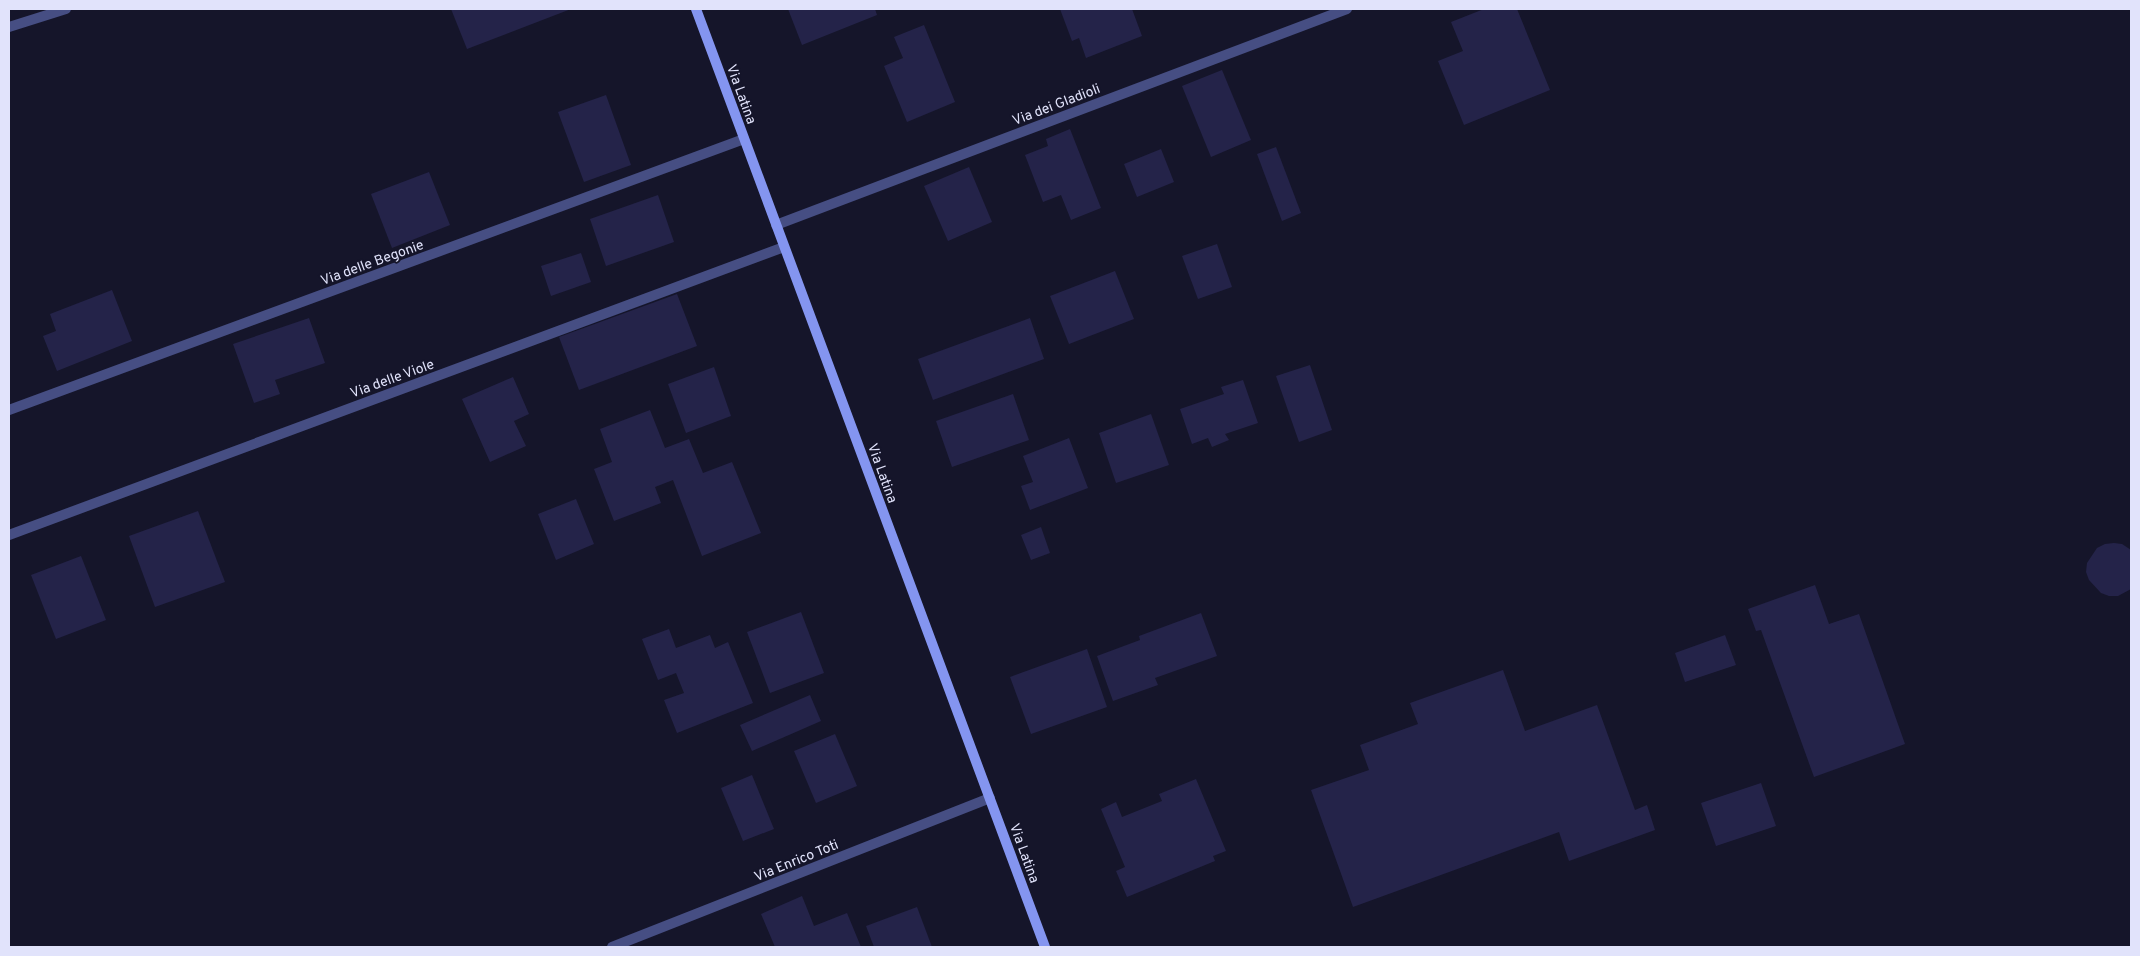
<svg xmlns="http://www.w3.org/2000/svg" width="2140" height="956" viewBox="0 0 2140 956" font-family="Overpass,sans-serif">
<style>
.building{fill:#242349}
.lines{fill:none;stroke-linecap:round;stroke-linejoin:round}
.minor{stroke:#464e83;stroke-width:10}
.secondary{stroke:#8495f0;stroke-width:10}
.labels{text-anchor:middle;stroke-width:4;stroke-linejoin:round;paint-order:stroke}
.street-label{font-size:14px;fill:#e1e3fb;stroke:#15152a}
</style>
<rect width="100%" height="100%" fill="#15152a"/>
<g class="building">
<polygon points="451,9 571,9 467,49"/>
<polygon points="788,9 875,9 877,15 802,45"/>
<polygon points="1060,9 1132,9 1142,36 1086,58 1079,38 1072,41"/>
<polygon points="1484,9 1517,9 1550,90 1464,125 1438,61 1463,51 1451,22"/>
<polygon points="924,25 955,102 907,122 884,66 903,58 894,37"/>
<polygon points="1222,70 1251,140 1211,157 1182,86"/>
<polygon points="606,95 631,165 584,182 558,112"/>
<polygon points="1070,129 1101,208 1071,220 1061,195 1043,202 1025,155 1048,146 1046,139"/>
<polygon points="1276,147 1301,213 1282,221 1257,154"/>
<polygon points="1161,149 1174,182 1137,197 1124,164"/>
<polygon points="969,167 992,222 948,241 924,186"/>
<polygon points="429,172 450,225 392,248 371,194"/>
<polygon points="658,195 674,242 606,266 590,219"/>
<polygon points="1217,244 1232,287 1198,299 1182,256"/>
<polygon points="581,253 591,282 551,296 541,266"/>
<polygon points="1115,271 1134,319 1069,344 1050,296"/>
<polygon points="112,290 132,341 57,371 43,336 56,331 50,314"/>
<polygon points="677,294 697,346 579,390 559,337"/>
<polygon points="309,318 325,363 275,380 280,394 254,403 233,344"/>
<polygon points="1030,318 1044,359 933,400 918,359"/>
<polygon points="1310,365 1332,430 1299,442 1276,376"/>
<polygon points="714,367 731,416 686,433 668,384"/>
<polygon points="513,377 529,414 514,421 526,446 490,462 462,399"/>
<polygon points="1243,380 1258,423 1225,434 1229,440 1212,447 1208,438 1192,444 1180,409 1224,394 1221,387"/>
<polygon points="1013,394 1029,440 952,467 936,421"/>
<polygon points="650,410 665,448 689,439 703,473 732,462 761,533 702,556 673,480 655,487 661,503 614,521 594,469 612,462 600,429"/>
<polygon points="1151,414 1169,465 1116,483 1099,433"/>
<polygon points="1069,438 1088,488 1030,510 1021,486 1033,482 1023,456"/>
<polygon points="576,499 594,544 556,560 538,514"/>
<polygon points="198,511 225,582 155,607 129,536"/>
<polygon points="1041,527 1050,553 1031,560 1021,535"/>
<polygon points="2114,543 2122,544 2131,550 2131,589 2118,596 2109,596 2101,593 2089,580 2086,572 2087,563 2097,548 2105,544"/>
<polygon points="81,556 106,620 56,639 31,575"/>
<polygon points="1815,585 1829,624 1859,614 1905,744 1814,777 1761,630 1756,631 1748,609"/>
<polygon points="801,612 824,673 770,693 747,632"/>
<polygon points="1201,613 1217,656 1155,678 1158,685 1113,701 1097,656 1140,640 1139,636"/>
<polygon points="669,629 676,648 710,635 715,648 728,642 753,703 677,733 664,700 684,693 676,673 658,680 642,639"/>
<polygon points="1725,635 1736,665 1685,682 1675,653"/>
<polygon points="1087,649 1107,707 1031,734 1010,677"/>
<polygon points="1503,670 1525,731 1597,705 1635,810 1647,805 1655,830 1569,861 1559,832 1353,907 1311,790 1369,770 1360,745 1418,724 1410,703"/>
<polygon points="810,695 821,721 752,751 740,725"/>
<polygon points="835,734 857,786 816,803 794,751"/>
<polygon points="752,775 774,829 743,841 721,788"/>
<polygon points="1196,779 1226,851 1213,856 1215,861 1127,897 1116,871 1125,867 1101,809 1116,802 1122,817 1162,801 1159,794"/>
<polygon points="1761,783 1776,826 1716,846 1701,803"/>
<polygon points="802,896 814,926 847,913 861,947 775,947 761,914"/>
<polygon points="917,907 932,947 874,947 866,926"/>
</g>
<g class="lines">
<g class="minor">
<polyline points="9,27 66,9"/>
<polyline points="776,225 1347,9"/>
<polyline points="9,410 744,139"/>
<polyline points="9,535 784,247"/>
<polyline points="612,947 990,798"/>
</g>
<polyline class="secondary" points="696,9 1045,947"/>
</g>
<g class="labels">
<g class="street-label">
<text transform="translate(742 94) rotate(70)" y="5">Via Latina</text>
<text transform="translate(1056 104) rotate(-21)" y="5">Via dei Gladioli</text>
<text transform="translate(372 262) rotate(-20)" y="5">Via delle Begonie</text>
<text transform="translate(392 378) rotate(-20)" y="5">Via delle Viole</text>
<text transform="translate(883 473) rotate(70)" y="5">Via Latina</text>
<text transform="translate(1025 853) rotate(70)" y="5">Via Latina</text>
<text transform="translate(796 860) rotate(-22)" y="5">Via Enrico Toti</text>
</g>
</g>
<rect width="2140" height="956" fill="none" stroke="#e1e3fb" stroke-width="20"/>
</svg>
